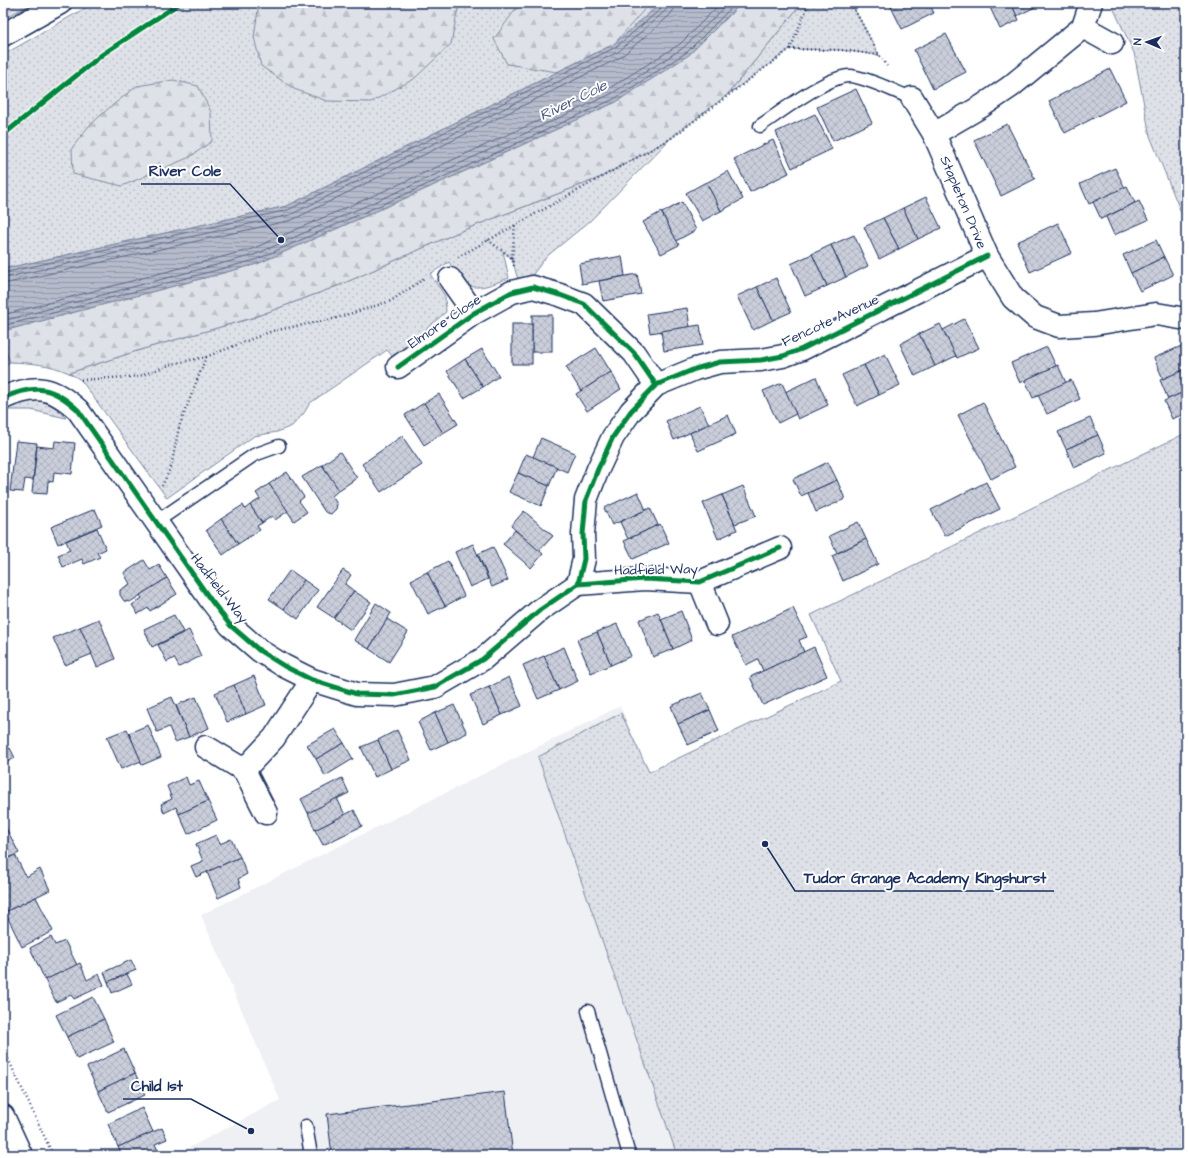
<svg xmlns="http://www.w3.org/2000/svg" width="1189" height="1158" viewBox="0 0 1189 1158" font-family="'Architects Daughter',sans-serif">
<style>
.built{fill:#eff0f4}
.green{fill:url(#green-dots);stroke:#7c88a2}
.forest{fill:url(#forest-firs);stroke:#7c88a2}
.water{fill:url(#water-rules);stroke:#77839f}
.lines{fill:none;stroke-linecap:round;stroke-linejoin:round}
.shore{stroke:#596789;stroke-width:1}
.building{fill:url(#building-cross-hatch);stroke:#1b2f5e}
.lane-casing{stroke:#1b2f5e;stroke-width:15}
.street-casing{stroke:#1b2f5e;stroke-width:25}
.secondary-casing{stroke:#1b2f5e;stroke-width:25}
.path{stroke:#1b2f5e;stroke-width:2.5;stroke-dasharray:1 3;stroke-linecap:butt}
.lane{stroke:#fff;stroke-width:12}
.street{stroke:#fff;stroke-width:22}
.secondary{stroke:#fff;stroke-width:22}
.cycleway-casing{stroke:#fff;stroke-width:8}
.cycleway{stroke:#00873e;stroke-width:5}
.labels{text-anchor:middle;stroke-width:4;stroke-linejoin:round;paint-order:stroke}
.street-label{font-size:14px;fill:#1b2f5e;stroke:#fff}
.water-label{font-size:15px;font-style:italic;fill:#49597e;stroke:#fff}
.leader{fill:none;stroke:#1b2f5e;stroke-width:1.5}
.callout-dot{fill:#1b2f5e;stroke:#fff;stroke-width:1.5}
.callout-label{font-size:15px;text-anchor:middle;font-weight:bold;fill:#1b2f5e;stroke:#fff;stroke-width:4;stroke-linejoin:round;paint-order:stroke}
</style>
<defs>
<pattern id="green-dots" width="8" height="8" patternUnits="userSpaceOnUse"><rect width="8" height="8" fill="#dee1e7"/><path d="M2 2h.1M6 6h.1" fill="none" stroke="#bec1c9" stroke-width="1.8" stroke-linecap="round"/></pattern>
<pattern id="forest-firs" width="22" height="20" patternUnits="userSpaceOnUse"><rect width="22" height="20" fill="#dee1e7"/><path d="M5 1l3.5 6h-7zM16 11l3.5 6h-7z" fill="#bec1c9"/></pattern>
<pattern id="water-rules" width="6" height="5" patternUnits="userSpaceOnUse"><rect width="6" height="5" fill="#b5bbca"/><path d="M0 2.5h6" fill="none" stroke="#9298a7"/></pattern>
<pattern id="building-cross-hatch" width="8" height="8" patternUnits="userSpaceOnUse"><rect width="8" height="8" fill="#caceda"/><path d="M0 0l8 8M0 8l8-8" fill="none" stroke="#adb1be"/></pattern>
</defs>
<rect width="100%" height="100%" fill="#fff"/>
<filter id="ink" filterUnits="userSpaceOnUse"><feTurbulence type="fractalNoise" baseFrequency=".025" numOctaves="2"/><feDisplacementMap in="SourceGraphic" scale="8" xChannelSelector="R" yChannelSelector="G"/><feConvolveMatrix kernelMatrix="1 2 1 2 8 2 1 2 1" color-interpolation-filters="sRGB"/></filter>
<g filter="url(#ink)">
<polygon class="built" points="1186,433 1186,1155 175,1155 280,1100 201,915 620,706 649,772 841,681 811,615"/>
<g class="green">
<polygon points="7,3 33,3 3,19 3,5"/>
<polygon points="94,3 661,3 614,44 287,206 3,269 3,55"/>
<polygon points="802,3 851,3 879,55 841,50 790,49 726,96"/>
<polygon points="1111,3 1186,3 1186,225 1150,136 1134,53"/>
<path d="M670 139 590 221 546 257 521 290 512 259 503 251 509 278C492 284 472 295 459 278 455 273 452 267 449 262L430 274 445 296 446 312 393 357 387 350 310 403 304 413 292 426 277 432 254 436 167 498 81 380 69 373 143 349 252 318 340 285 461 231 599 178Z"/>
<polygon points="3,344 10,362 3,366"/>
<path d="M37 400C50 403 57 408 66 418L31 410H3V408L13 403Z"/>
<polygon points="1186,433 1186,1155 677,1155 538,757 621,713 649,772 841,681 811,615"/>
</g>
<g class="forest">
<polygon points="259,3 459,3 451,44 414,79 371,102 327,101 294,89 261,66 254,37"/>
<polygon points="523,3 650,3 614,44 557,72 507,64 494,39 515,10"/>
<path d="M741 3H802L726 96 670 139 599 178 461 231 340 285 252 318 143 349 69 373C50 364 31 363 10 362L3 344V331L257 264 408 197 616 102 725 20Z"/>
<polygon points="173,80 198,86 211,112 212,141 190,157 122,186 73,174 72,148 88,127 109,108 137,86"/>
</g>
<polygon class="water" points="661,3 741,3 689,55 616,102 408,197 257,264 3,331 3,269 287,206 614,44"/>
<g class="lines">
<g class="shore">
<polyline points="3,273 288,210 616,47 662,8 663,3"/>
<polyline points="3,278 290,215 618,52 665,11 668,7 668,3"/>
<polyline points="3,284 292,220 621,57 669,16 673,11 674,3"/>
<polyline points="3,315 252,249 402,183 608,89 680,44 721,3"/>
<polyline points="3,321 254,255 404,189 611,94 683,48 729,3"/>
<polyline points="3,326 255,260 406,194 614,99 687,52 736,3"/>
</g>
</g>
<g class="building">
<polygon points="889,3 929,3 934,13 902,29"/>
<polygon points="988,3 1011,3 1019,20 1000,29"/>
<polygon points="1011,3 1033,3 1035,7 1017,16"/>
<polygon points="946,34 966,72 933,89 914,50"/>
<polygon points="1110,69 1126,101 1065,133 1049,101"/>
<polygon points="856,89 872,123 833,141 817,107"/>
<polygon points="815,114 832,149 792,168 776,132"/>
<polygon points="1007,124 1035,179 1001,196 974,140"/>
<polygon points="773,140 789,173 750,192 734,159"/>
<polygon points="1115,168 1125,188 1089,204 1080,184"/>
<polygon points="728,171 743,199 721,211 706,183"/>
<polygon points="706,182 721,211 702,221 686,193"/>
<polygon points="1127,186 1135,203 1101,219 1093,202"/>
<polygon points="926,197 941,228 918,239 903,208"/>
<polygon points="1139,201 1148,220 1114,235 1106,217"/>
<polygon points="682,202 696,230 676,241 662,213"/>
<polygon points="903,208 918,239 899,249 883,218"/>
<polygon points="661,212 679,245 661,254 643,222"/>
<polygon points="883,218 899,249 879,259 864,227"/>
<polygon points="1058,223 1072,253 1030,272 1017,242"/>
<polygon points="854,235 868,266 846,277 831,245"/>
<polygon points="1156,240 1164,257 1131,273 1123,255"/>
<polygon points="831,245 846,277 827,286 812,254"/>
<polygon points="812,254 827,286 805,296 791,264"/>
<polygon points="622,256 625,276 582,284 579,264"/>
<polygon points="1164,257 1173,275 1140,291 1131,273"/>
<polygon points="637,274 641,294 603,301 599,281"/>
<polygon points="776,278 791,312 773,320 757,287"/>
<polygon points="757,287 773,320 753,330 737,296"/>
<polygon points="687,308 690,327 650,333 647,314"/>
<rect x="532" y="315" width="20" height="37"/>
<polygon points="964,319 979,348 957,358 943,330"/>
<rect x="512" y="324" width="20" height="40"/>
<polygon points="940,324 956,356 935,366 919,334"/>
<polygon points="700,325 703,345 664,351 661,331"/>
<polygon points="919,334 935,366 915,376 900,344"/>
<polygon points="1186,344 1186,369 1163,379 1154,358"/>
<polygon points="1047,347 1056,366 1020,383 1011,363"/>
<polygon points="596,348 611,372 581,391 566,367"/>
<polygon points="482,349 499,376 483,387 465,359"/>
<polygon points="885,354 900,385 879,395 864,365"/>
<polygon points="465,359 483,387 464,398 447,371"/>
<polygon points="864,365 879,395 857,406 842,375"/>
<polygon points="1058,365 1066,383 1033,398 1025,380"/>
<polygon points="1186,369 1186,391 1168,399 1160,380"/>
<polygon points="611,372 621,389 587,411 576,394"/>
<polygon points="816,377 828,405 798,419 785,392"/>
<polygon points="1071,380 1080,399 1047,414 1038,395"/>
<polygon points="782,383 796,414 778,423 763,391"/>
<polygon points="1186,391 1186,413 1172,419 1164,401"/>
<polygon points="439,394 458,424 443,433 424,403"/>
<polygon points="983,402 1015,467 991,479 958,415"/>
<polygon points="424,403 443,433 424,445 405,415"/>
<polygon points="700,406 709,424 674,440 666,421"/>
<polygon points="728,415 736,434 698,451 690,433"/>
<polygon points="1090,418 1098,435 1066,449 1058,432"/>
<polygon points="1098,435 1106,453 1074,468 1066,449"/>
<polygon points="402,436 422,465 381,492 362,464"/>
<polygon points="541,438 575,453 567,472 533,457"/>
<polygon points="16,441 37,443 33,480 25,479 23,492 10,491"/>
<polygon points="55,441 75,443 72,474 54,472 53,482 48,481 47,494 32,493 37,446 54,448"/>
<polygon points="340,452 357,478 339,490 322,465"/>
<polygon points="526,454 557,467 549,486 518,473"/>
<polygon points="828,462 837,480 801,496 793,479"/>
<polygon points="322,465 339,490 332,496 337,504 336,509 331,514 325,512 302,477"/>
<polygon points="287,472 304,497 299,501 307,512 294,521 269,484"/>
<polygon points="518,473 549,486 541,506 509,492"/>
<polygon points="837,480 845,499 816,512 808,493"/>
<polygon points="986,482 1000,509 945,536 931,510"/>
<polygon points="269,484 288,511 275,520 272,516 262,523 250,505 260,499 256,493"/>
<polygon points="743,486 756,516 735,524 722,495"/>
<polygon points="638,492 646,510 612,525 604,508"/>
<polygon points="722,495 737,530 718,539 703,503"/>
<polygon points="243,505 245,509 250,505 262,523 257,526 260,530 238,544 221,519"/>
<polygon points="650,508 658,525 628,539 620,522"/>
<polygon points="95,509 102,525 58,544 51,527"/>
<polygon points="524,511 553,536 539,551 511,526"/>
<polygon points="221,519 238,544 223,555 206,530"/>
<polygon points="858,522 866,539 837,553 829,536"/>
<polygon points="660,524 669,543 633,559 624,541"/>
<polygon points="97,528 106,549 97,553 100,557 84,564 82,559 63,567 58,555 70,550 66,541"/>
<polygon points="515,530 543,554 531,568 503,544"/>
<polygon points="866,539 878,564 843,581 832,556"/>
<polygon points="473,544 488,579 470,587 455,552"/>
<polygon points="493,547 508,580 492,587 478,554"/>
<polygon points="144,560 150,570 159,565 167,578 130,602 124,601 120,595 120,590 130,584 124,573"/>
<polygon points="448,561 464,596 445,606 427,572"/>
<polygon points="290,570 304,580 284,609 269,599"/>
<polygon points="343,570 351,575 345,584 354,591 334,618 317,607"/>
<polygon points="427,572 445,606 428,614 411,580"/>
<polygon points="167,578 177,594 150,611 148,608 138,614 132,605 142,598 140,595"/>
<polygon points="304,580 318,590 298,619 284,609"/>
<polygon points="354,591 371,602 351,630 334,618"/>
<polygon points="376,603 391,613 369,649 354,640"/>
<polygon points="793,608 807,637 799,640 804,652 763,671 758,659 746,665 732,637"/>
<polygon points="681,611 692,640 673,649 661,619"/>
<polygon points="658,612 673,649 653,657 639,620"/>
<polygon points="174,615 183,632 152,647 144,629"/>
<polygon points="99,619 115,659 97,667 80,627"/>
<polygon points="387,619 408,632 389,662 369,649"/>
<polygon points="617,624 631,656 611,665 597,632"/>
<polygon points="80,627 92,654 65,665 53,638"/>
<polygon points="189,630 201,656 179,667 174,658 167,662 158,645"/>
<polygon points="597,632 611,665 591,673 577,640"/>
<polygon points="564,647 578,681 559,690 544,656"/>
<polygon points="814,647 827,676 763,705 750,677"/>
<polygon points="544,656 559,690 538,699 523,665"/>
<polygon points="254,676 266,705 246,714 234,685"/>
<polygon points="509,677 522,706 502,715 489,687"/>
<polygon points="234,685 246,714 227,722 215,693"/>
<polygon points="489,687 502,715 483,724 470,695"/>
<polygon points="702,693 710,710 678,724 671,706"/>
<polygon points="172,697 189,737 175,742 169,727 157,732 147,708"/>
<polygon points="196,697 209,728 189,737 176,705"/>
<polygon points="454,705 467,733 448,742 435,713"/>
<polygon points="710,710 719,731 688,745 678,724"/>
<polygon points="435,713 448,742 431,750 418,722"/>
<polygon points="148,725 161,757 142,765 129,733"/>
<polygon points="127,729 141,761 121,769 107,737"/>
<polygon points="335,729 344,743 316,759 307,745"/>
<polygon points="397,730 411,760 391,769 378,740"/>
<polygon points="378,740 391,769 375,777 361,747"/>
<polygon points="344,743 353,759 325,776 316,759"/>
<polygon points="10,748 15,758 3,764 3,751"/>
<polygon points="186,777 189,785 199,781 208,801 179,814 176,807 164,813 161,804 172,799 167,786"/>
<polygon points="342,778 349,793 308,813 301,799"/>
<polygon points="337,798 345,815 315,830 308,813"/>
<polygon points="208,801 217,820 188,834 179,814"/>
<polygon points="354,810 362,826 323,845 315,830"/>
<polygon points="3,822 19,853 3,861"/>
<polygon points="216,835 220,844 231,839 240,857 196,877 191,866 203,861 196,844"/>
<polygon points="15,855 26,877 40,869 50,890 5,912 3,908 3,861"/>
<polygon points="240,857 247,874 238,879 241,887 218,898 207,872"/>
<polygon points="36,897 53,931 22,947 5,912"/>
<polygon points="51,937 55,945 65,941 77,965 45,980 30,948"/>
<polygon points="131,960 136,970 108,982 104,972"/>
<polygon points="80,963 87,980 99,974 104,985 74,999 71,995 56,1002 45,980"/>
<polygon points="127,974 132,984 112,993 108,982"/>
<polygon points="93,997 104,1019 67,1037 56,1015"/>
<polygon points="104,1019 114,1042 77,1059 67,1037"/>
<polygon points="124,1049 135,1073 98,1091 87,1067"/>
<polygon points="135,1073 145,1095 108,1112 98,1091"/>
<polygon points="505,1092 513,1155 332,1155 327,1114"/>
<polygon points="142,1108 153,1132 118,1147 108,1124"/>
<polygon points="162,1128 167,1139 155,1144 160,1155 122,1155 118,1147"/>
</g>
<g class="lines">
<defs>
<g id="lane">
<path d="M760 126C779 113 830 74 851 76 872 79 892 91 912 98"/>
<polyline points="156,522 254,455 279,446"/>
<polyline points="588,1011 629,1155"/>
<polyline points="306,1126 311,1155"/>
</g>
<g id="street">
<polyline points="1091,3 1083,27 1112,43"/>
<polyline points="1083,27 1010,87 982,106 934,134 987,256 1013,298 1035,317 1059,326 1094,324 1156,314 1186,319"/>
<polyline points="912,98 934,134"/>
<polyline points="450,279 474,313"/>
<polyline points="398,367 474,313 512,292 533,287 560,295 584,304 634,353 656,385"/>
<path d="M3 398C36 384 52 386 78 410L210 599 230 625 260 651 284 666 312 680 357 694 394 695 435 687 483 659 540 610 578 584 645 579 700 582 780 548"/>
<polyline points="700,582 717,624"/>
<polyline points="578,584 584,559 583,534 586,500 598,469 613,437 631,411 656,385 695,369 720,362 761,360 783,356 802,349 987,256"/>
<polyline points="206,747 244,770 266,813"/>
<polyline points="244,770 274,738 312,680"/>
</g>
<g id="secondary">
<polyline points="3,35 60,3"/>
<polyline points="3,1116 21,1155"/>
</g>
</defs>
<use href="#lane" class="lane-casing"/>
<use href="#street" class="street-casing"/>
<use href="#secondary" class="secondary-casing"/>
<g class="path">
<polyline points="851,3 879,55 887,66"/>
<polyline points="790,49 841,50 879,55"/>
<polyline points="488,240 512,258"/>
<polyline points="458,257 670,139 790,49 809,3"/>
<polyline points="514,266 512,258 515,224"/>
<polyline points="81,380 140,376 172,364 206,357 272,331 333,319 391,301 425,278"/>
<polyline points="162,486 171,467 179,427 206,357"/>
<polyline points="3,1048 53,1155"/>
</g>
<use href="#lane" class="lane"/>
<use href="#street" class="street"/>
<use href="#secondary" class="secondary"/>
<defs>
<g id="cycleway">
<polyline points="3,135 103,54 180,3"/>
<polyline points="398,367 474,313 512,292 533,287 560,295 584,304 634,353 656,385"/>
<path d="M3 398C36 384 52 386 78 410L210 599 230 625 260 651 284 666 312 680 357 694 394 695 435 687 483 659 540 610 578 584 645 579 700 582 780 548"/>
<polyline points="578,584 584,559 583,534 586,500 598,469 613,437 631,411 656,385 695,369 720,362 761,360 783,356 802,349 987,256"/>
</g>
</defs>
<use href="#cycleway" class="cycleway-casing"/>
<use href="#cycleway" class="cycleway"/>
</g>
</g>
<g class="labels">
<g class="street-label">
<text transform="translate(964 202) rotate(67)" y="5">Stapleton Drive</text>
<text transform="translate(830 320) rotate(-25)" y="5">Fencote Avenue</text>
<text transform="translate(444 321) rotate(-34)" y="5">Elmore Close</text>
<text transform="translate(656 569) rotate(-1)" y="5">Hadfield Way</text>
<text transform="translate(220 588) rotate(52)" y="5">Hadfield Way</text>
</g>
<g class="water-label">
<text transform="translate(573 100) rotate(-26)" y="5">River Cole</text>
</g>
</g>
<path class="leader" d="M281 240L230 184H141M765 844L795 891H1054M251 1131L191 1099H123"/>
<g class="callout-dot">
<circle cx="281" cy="240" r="4"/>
<circle cx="765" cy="844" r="4"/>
<circle cx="251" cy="1131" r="4"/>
</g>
<g class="callout-label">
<text x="185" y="176">River Cole</text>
<text x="925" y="883">Tudor Grange Academy Kingshurst</text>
<text x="157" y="1091">Child 1st</text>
</g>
<rect width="1189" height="1158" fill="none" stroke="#fff" stroke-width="16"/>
<rect x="8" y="8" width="1173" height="1142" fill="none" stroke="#1b2f5e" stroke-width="1.5" filter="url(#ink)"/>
<g transform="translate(1147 42) rotate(272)" stroke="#ffffff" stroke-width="3" paint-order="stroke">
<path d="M0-3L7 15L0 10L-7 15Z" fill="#1b2f5e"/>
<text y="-6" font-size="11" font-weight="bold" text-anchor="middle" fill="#1b2f5e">N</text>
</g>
</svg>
